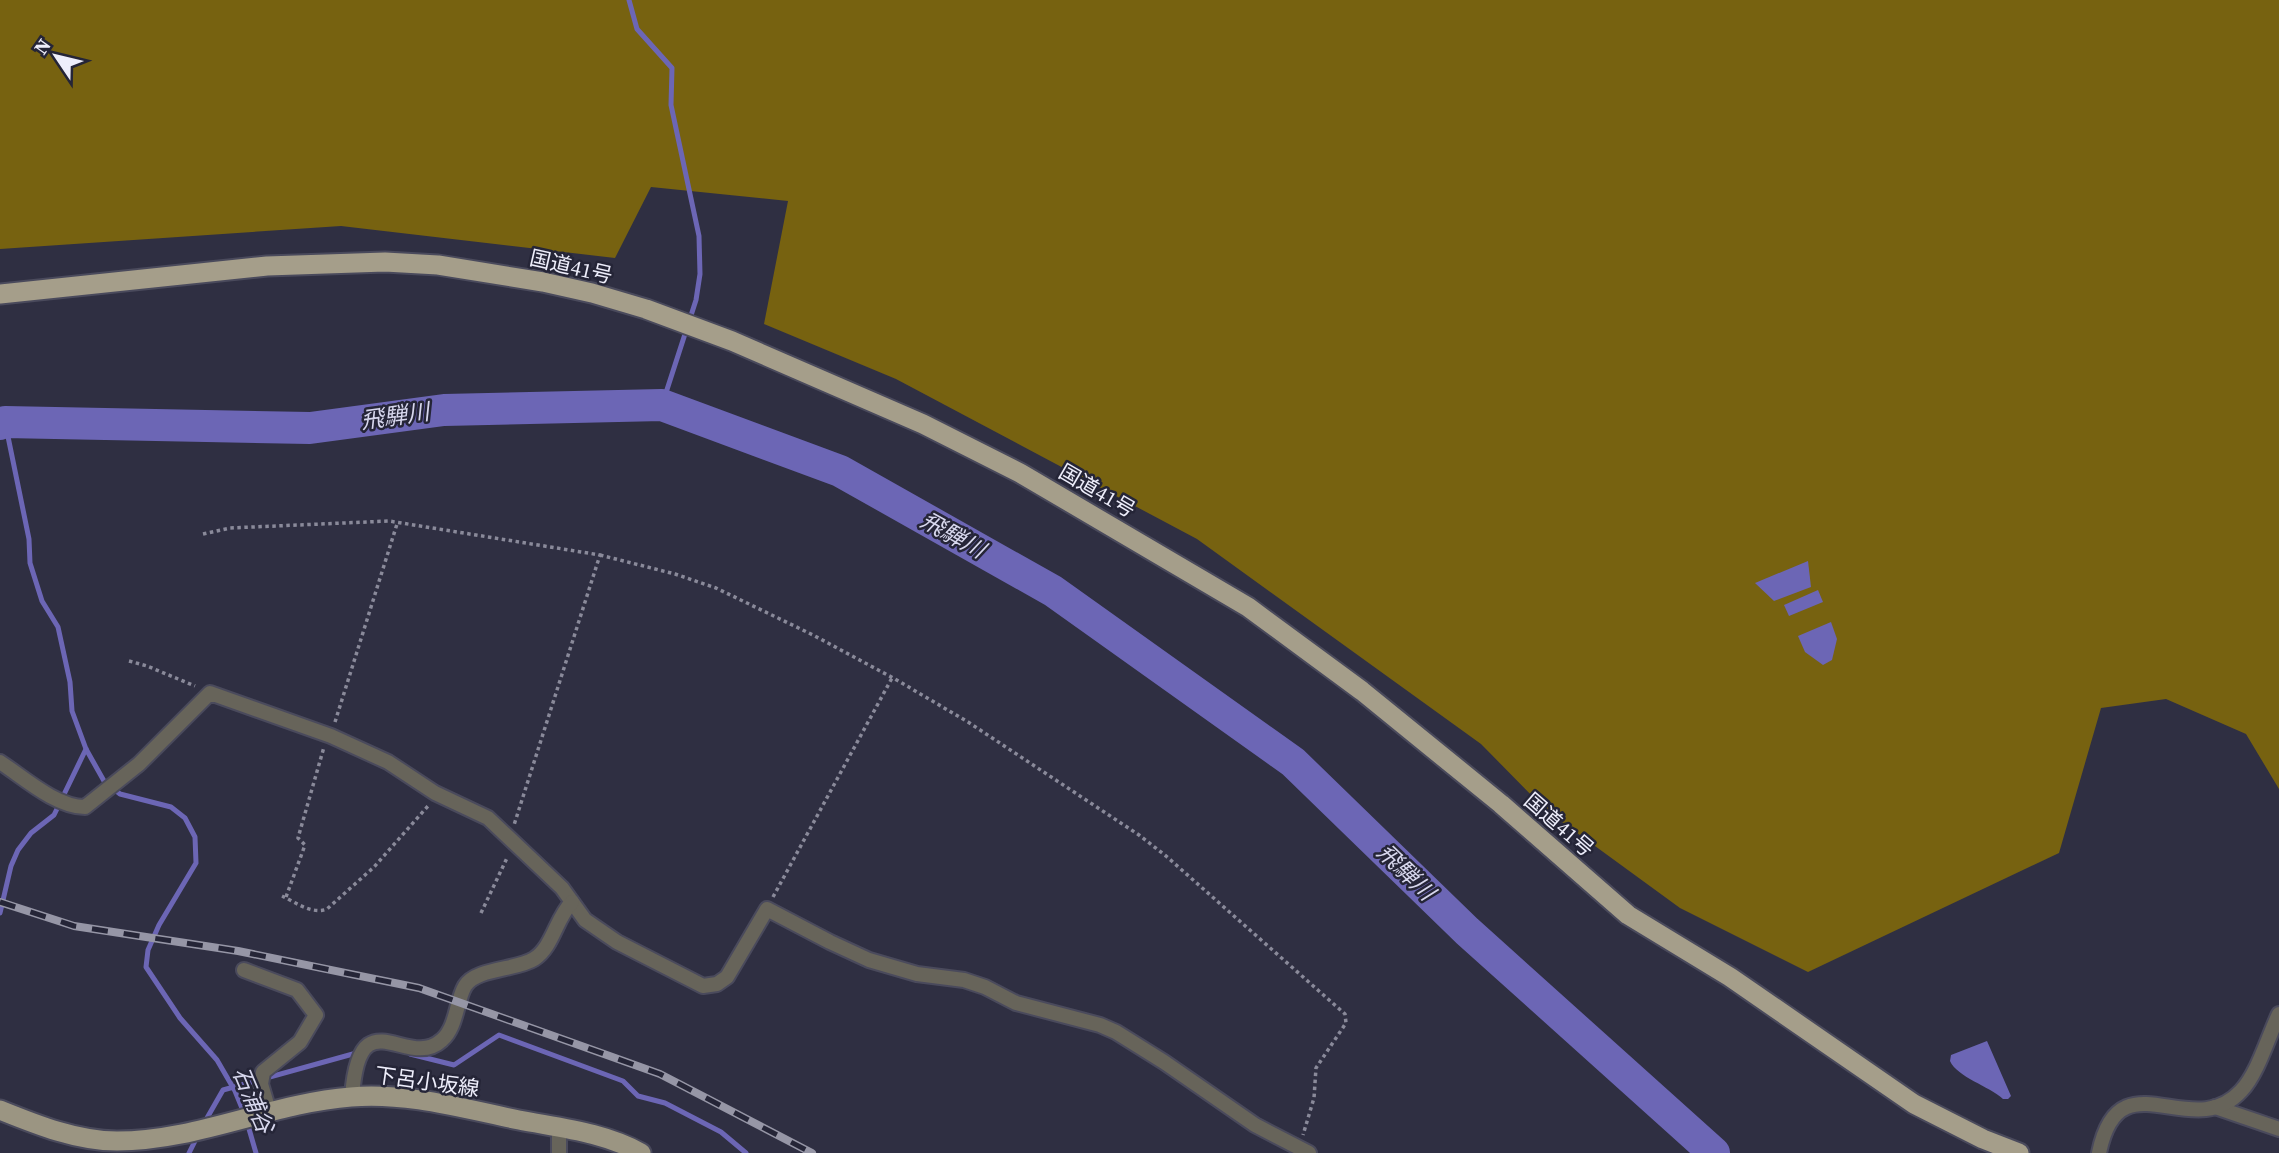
<svg xmlns="http://www.w3.org/2000/svg" width="2279" height="1153" viewBox="0 0 2279 1153" font-family="'Source Serif 4','Noto Sans JP',serif">
<style>
.forest{fill:#776210}
.water{fill:#6c66b5}
.lines{fill:none;stroke-linecap:round;stroke-linejoin:round}
.stream{stroke:#6c66b5;stroke-width:5}
.river{stroke:#6c66b5;stroke-width:32}
.minor-casing{stroke:#4a4a5c;stroke-width:18}
.primary-casing{stroke:#4a4a5c;stroke-width:23}
.trunk-casing{stroke:#4a4a5c;stroke-width:23}
.path{stroke:#8a8a9a;stroke-width:3.5;stroke-dasharray:3.5 3.5;stroke-linecap:butt}
.minor{stroke:#67645a;stroke-width:14}
.primary{stroke:#9b9582;stroke-width:19}
.trunk{stroke:#a59e8a;stroke-width:19}
.rail-casing{stroke:#9696a6;stroke-width:8}
.rail{stroke:#252537;stroke-width:5;stroke-dasharray:16;stroke-linecap:butt}
.labels{text-anchor:middle;stroke-width:5;stroke-linejoin:round;paint-order:stroke}
.street-label{font-size:21px;fill:#eeeefb;stroke:#252537}
.water-label{font-size:23px;font-style:italic;fill:#d7d7ed;stroke:#252537}
</style>
<rect width="100%" height="100%" fill="#2f2f42"/>
<polygon class="forest" points="0,0 2279,0 2279,789 2246,734 2166,699 2101,708 2059,853 1808,972 1680,908 1547,811 1481,744 1197,539 896,379 764,324 788,201 651,187 615,258 341,226 0,249"/>
<g class="water">
<polygon points="1808,561 1811,587 1774,601 1755,583"/>
<polygon points="1818,590 1823,602 1789,616 1784,605"/>
<polygon points="1831,622 1837,639 1832,660 1823,665 1805,652 1798,636"/>
<path d="M1987 1041 2011 1096 2008 1099H2003C1989 1086 1957 1077 1950 1061L1951 1055Z"/>
</g>
<g class="lines">
<g class="stream">
<polyline points="629,0 637,29 672,68 671,105 699,236 700,274 696,300 662,405"/>
<polyline points="5,422 29,539 30,563 42,601 58,627 70,682 72,711 86,749 104,781 120,794 171,807 185,818 195,837 196,863 159,925 148,950 146,967 180,1018 217,1060 235,1091 244,1113"/>
<polyline points="0,913 11,866 18,850 31,833 54,815 86,749"/>
<polyline points="410,1054 454,1065 499,1035 623,1081 638,1096 665,1103 721,1132 746,1153"/>
<polyline points="247,1122 256,1153"/>
<polyline points="203,1125 223,1090 360,1052"/>
<polyline points="189,1153 197,1137"/>
</g>
<polyline class="river" points="0,424 5,422 310,428 444,410 662,405 840,471 1053,591 1293,762 1467,931 1714,1153"/>
<defs>
<g id="minor">
<path d="M0 762C23 777 56 807 85 807L139 764 210 693 331 736 388 762 435 793 488 818 562 888 585 920 617 942 703 986 717 984 727 977 767 909 830 942 869 960 917 974 964 980 985 987 1016 1003 1100 1025 1116 1032 1164 1062 1255 1125 1309 1153"/>
<polyline points="244,970 297,990 316,1015 300,1042 263,1072 261,1084 269,1111"/>
<path d="M352 1097C359 994 407 1072 442 1040 457 1027 456 1001 465 986 476 968 517 970 534 959 553 947 556 918 572 902"/>
<polyline points="2215,1107 2279,1129"/>
<polyline points="559,1128 559,1153"/>
<path d="M2099 1153C2119 1054 2191 1145 2241 1091 2258 1073 2268 1037 2279 1014"/>
</g>
<path id="primary" d="M0 1110C37 1125 77 1141 117 1141 197 1141 272 1103 351 1097 406 1092 465 1109 519 1120 560 1128 603 1132 641 1153"/>
<polyline id="trunk" points="0,294 267,266 385,262 438,265 543,282 592,293 646,309 732,341 923,424 1020,473 1248,607 1362,691 1501,804 1628,915 1730,977 1914,1104 1983,1139 2019,1153"/>
</defs>
<use href="#minor" class="minor-casing"/>
<use href="#primary" class="primary-casing"/>
<use href="#trunk" class="trunk-casing"/>
<g class="path">
<polyline points="203,534 230,528 389,521 600,555 514,825"/>
<polyline points="600,555 675,574 716,588 813,635 895,679 968,722 1139,835 1166,856 1345,1014 1346,1023 1316,1068 1314,1098 1303,1135"/>
<polyline points="129,661 147,666 195,686"/>
<polyline points="335,722 397,524"/>
<path d="M282 896C295 902 312 915 327 909L374 867 428 806"/>
<polyline points="286,897 305,845 298,838 324,747"/>
<polyline points="773,897 892,678"/>
<polyline points="481,913 507,858"/>
</g>
<use href="#minor" class="minor"/>
<use href="#primary" class="primary"/>
<use href="#trunk" class="trunk"/>
<defs>
<polyline id="rail" points="0,902 74,926 238,951 419,988 660,1074 812,1153"/>
</defs>
<use href="#rail" class="rail-casing"/>
<use href="#rail" class="rail"/>
</g>
<g class="labels">
<g class="street-label">
<text transform="translate(571 267) rotate(13)" y="7">国道41号</text>
<text transform="translate(1097 491) rotate(30)" y="7">国道41号</text>
<text transform="translate(1559 825) rotate(41)" y="7">国道41号</text>
<text transform="translate(427 1082) rotate(8)" y="7">下呂小坂線</text>
</g>
<g class="water-label">
<text transform="translate(395 416) rotate(-8)" y="8">飛騨川</text>
<text transform="translate(953 535) rotate(29)" y="8">飛騨川</text>
<text transform="translate(1406 872) rotate(44)" y="8">飛騨川</text>
<text transform="translate(253 1100) rotate(67)" y="8">石浦谷</text>
</g>
</g>
<g transform="translate(56 56) rotate(305)" stroke="#252537" stroke-width="5" paint-order="stroke">
<path d="M0-5L12 26L0 18L-12 26Z" fill="#eeeefb"/>
<text y="-10" font-size="19" font-weight="bold" text-anchor="middle" fill="#eeeefb">N</text>
</g>
</svg>
